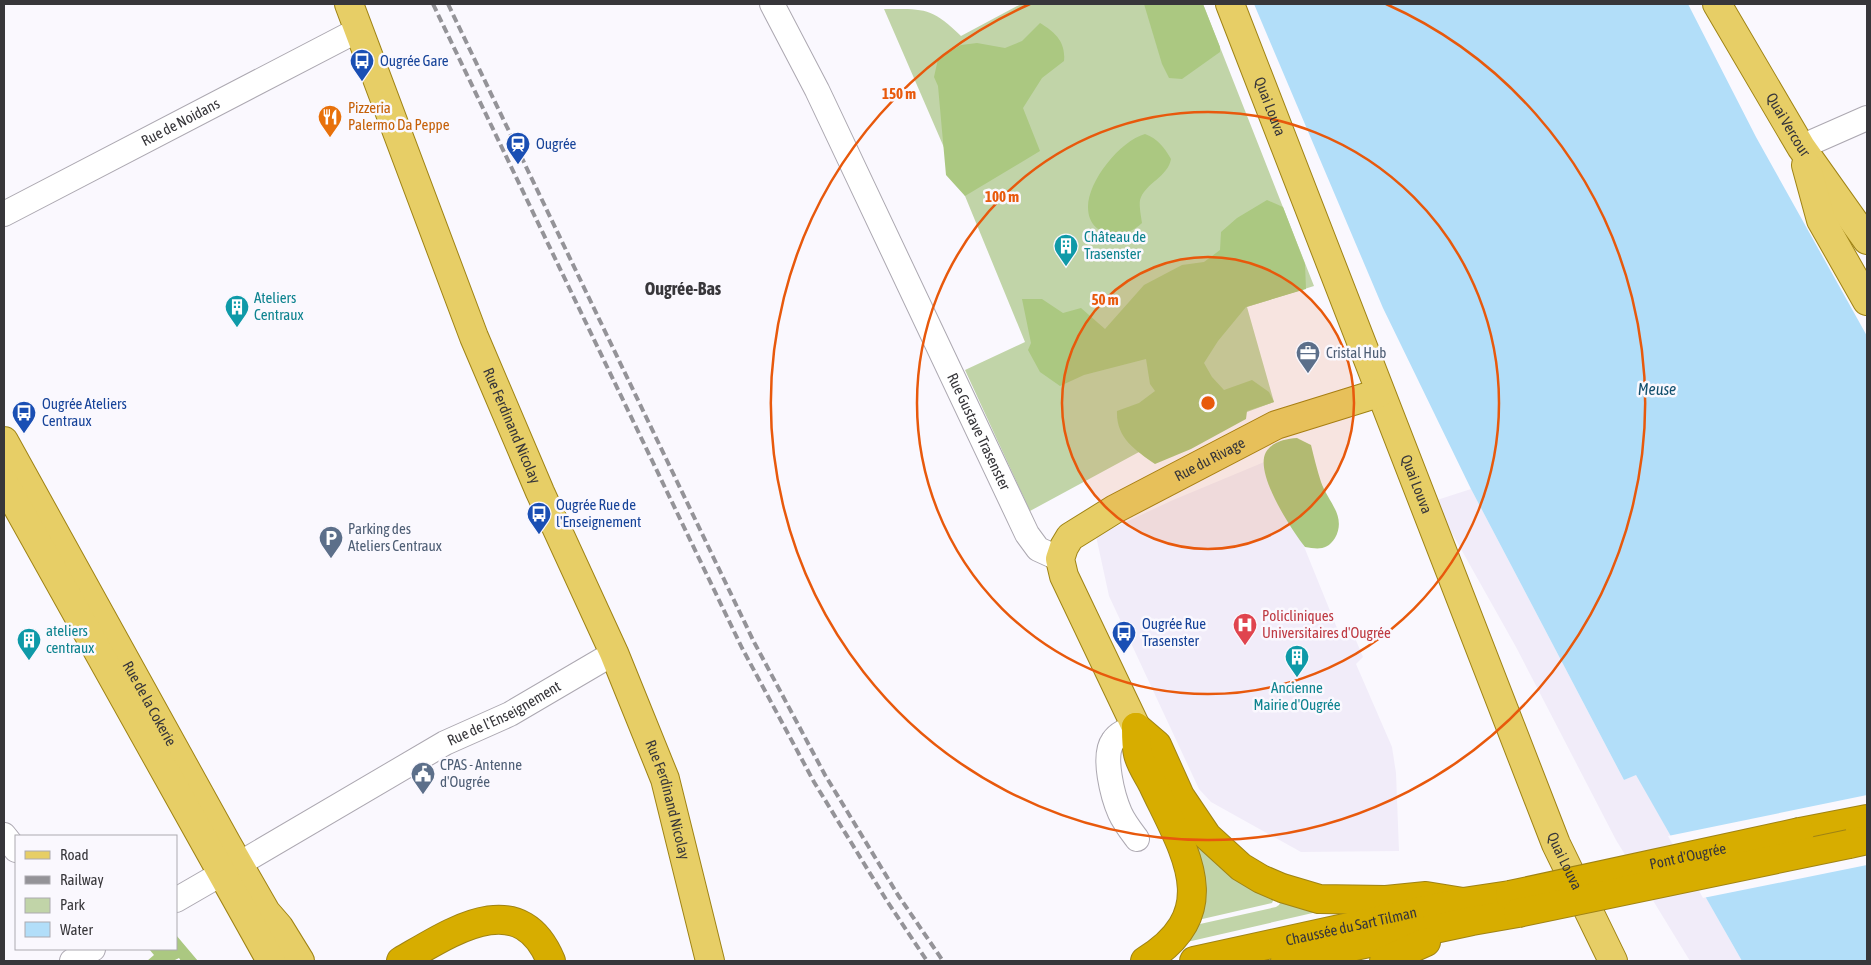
<svg xmlns="http://www.w3.org/2000/svg" width="1871" height="965" viewBox="0 0 1871 965" font-family="'Asap Condensed',sans-serif">
<style>
.built{fill:#f1ecf9}
.green{fill:#c1d4a8}
.forest{fill:#abc881}
.water{fill:#b2def9}
.pier{fill:#faf8fe}
.lines{fill:none;stroke-linecap:round;stroke-linejoin:round}
.minor-casing{stroke:#aca8b1;stroke-width:26}
.major-casing{stroke:#9f8314;stroke-width:30}
.highway-casing{stroke:#9f8314;stroke-width:30}
.minor{stroke:#fff;stroke-width:24}
.major{stroke:#e7ce66;stroke-width:28}
.highway{stroke:#d7ad00;stroke-width:28}
.rail{stroke:#949398;stroke-width:4;stroke-dasharray:8 4;stroke-linecap:butt}
.highway-bridge-casing{stroke:#9f8314;stroke-width:30;stroke-linecap:butt}
.highway-bridge{stroke:#d7ad00;stroke-width:28}
.ring{fill:none;stroke:#e8590c;stroke-width:2.5}
.labels{text-anchor:middle;stroke-width:5;stroke-linejoin:round;paint-order:stroke}
.transit-label{font-size:15px;fill:#164399;stroke:#faf8fe;text-anchor:start}
.street-label{font-size:15px;fill:#37363a;stroke:#faf8fe}
.food-label{font-size:15px;fill:#c56008;stroke:#faf8fe;text-anchor:start}
.culture-label{font-size:15px;fill:#0d838f;stroke:#faf8fe;text-anchor:start}
.service-label{font-size:15px;fill:#4e5e75;stroke:#faf8fe;text-anchor:start}
.health-label{font-size:15px;fill:#be3a42;stroke:#faf8fe;text-anchor:start}
.water-label{font-size:16px;font-style:italic;fill:#124f6d;stroke:#faf8fe}
.quarter-label{font-size:18px;font-weight:bold;fill:#37363a;stroke:#faf8fe}
.centre{fill:#e8590c;stroke:#faf8fe;stroke-width:2.5}
.ring-label{font-size:15px;text-anchor:middle;font-weight:bold;fill:#e8590c;stroke:#faf8fe;stroke-width:5;stroke-linejoin:round;paint-order:stroke}
</style>
<rect width="100%" height="100%" fill="#faf8fe"/>
<g class="built">
<polygon points="1269,460 1339,633 1352,631 1363,657 1356,664 1392,747 1396,773 1399,851 1301,852 1211,802 1199,789 1109,596 1096,536 1173,500"/>
<polygon points="1471,489 1624,780 1636,774 1742,961 1690,961 1616,840 1516,647 1434,501"/>
</g>
<g class="green">
<path d="M1021 4H1203L1314 286 1247 307 1274 402 1139 452 1030 511 965 370 1025 342 965 196 884 9C925 9 931 7 961 36Z"/>
<polygon points="1148,756 1276,894 1272,903 1198,920"/>
<polygon points="1283,896 1317,912 1187,942 1191,926 1276,907 1279,905"/>
</g>
<g class="forest">
<polygon points="1144,4 1203,4 1220,47 1220,52 1182,79 1169,78 1162,64"/>
<path d="M1040 23C1055 32 1066 42 1064 61L1042 78 1023 108 1040 151 965 196 946 175 938 86 934 77 938 59 961 45 977 43 1005 48 1022 41Z"/>
<path d="M1145 134C1158 139 1164 147 1171 159 1168 177 1145 183 1140 200 1139 206 1141 216 1142 223 1124 241 1088 238 1088 207 1088 181 1120 141 1145 134Z"/>
<path d="M1267 200 1283 207 1305 264 1306 289 1246 307 1218 341 1204 363 1212 377 1224 390 1252 380 1269 392 1274 402 1247 411 1246 419 1191 449 1155 464C1135 450 1116 438 1117 411L1139 403 1155 391 1150 384 1146 359 1084 375 1060 386 1040 372 1028 350 1031 343 1022 299H1042L1063 313 1081 308 1105 329 1144 285 1182 265 1204 262 1220 250 1221 232 1237 218Z"/>
<path d="M1297 438 1311 445C1314 457 1317 470 1321 482 1328 502 1347 516 1335 538 1327 551 1317 549 1305 547 1291 529 1254 473 1266 452 1273 441 1286 439 1297 438Z"/>
<polygon points="176,935 198,961 181,961 179,958 173,961 147,961 154,955 149,949 176,949"/>
</g>
<polygon class="water" points="1254,4 1688,4 1756,137 1867,336 1867,961 1742,961 1636,775 1624,780 1471,489 1383,308"/>
<polygon class="pier" points="1867,795 1867,865 1703,898 1668,836"/>
<g class="lines">
<defs>
<g id="minor">
<path id="s1" d="M772 4 817 90 1027 534 1038 549 1060 559"/>
<polyline points="1801,147 1867,118"/>
<path id="s2" d="M4 214 358 30"/>
<path d="M1136 727C1127 730 1118 733 1113 741 1102 756 1113 797 1120 813 1124 822 1131 831 1137 839"/>
<polyline points="4,835 16,850"/>
<path id="s3" d="M239 864 445 743 510 714 614 653"/>
<polyline points="176,900 221,874"/>
<polyline points="72,961 93,949"/>
</g>
<g id="major">
<path id="s4" d="M349 4 474 337 540 492 614 653 665 779 710 961"/>
<path id="s5" d="M1230 4 1556 844 1613 961"/>
<path id="s6" d="M1717 4 1801 147 1867 240"/>
<polyline points="1806,165 1821,220 1867,301"/>
<path id="s7" d="M4 441 227 844 266 912 279 927 300 961"/>
<polyline points="4,483 271,961"/>
<path id="s8" d="M1136 727 1064 576 1060 559 1064 547 1070 537 1115 509 1276 425 1379 393"/>
</g>
<g id="highway">
<polyline points="1136,727 1157,745 1180,796 1207,836 1241,867 1261,879 1282,888 1319,899 1386,900 1426,896 1463,902"/>
<path d="M1136 727C1136 735 1136 746 1138 754 1140 764 1148 775 1153 785 1184 851 1226 911 1145 961"/>
<polyline points="1800,832 1867,819"/>
<polyline points="1849,844 1867,840"/>
<path d="M401 961C450 933 519 884 551 961"/>
<path id="s9" d="M1194 961 1463 902 1510 895"/>
<polyline points="1285,961 1472,921 1518,913"/>
<polyline points="1384,961 1426,942"/>
</g>
</defs>
<use href="#minor" class="minor-casing"/>
<use href="#major" class="major-casing"/>
<use href="#highway" class="highway-casing"/>
<use href="#minor" class="minor"/>
<use href="#major" class="major"/>
<use href="#highway" class="highway"/>
<g class="rail">
<polyline points="433,4 742,648 814,782 887,901 927,961"/>
<polyline points="448,4 754,642 825,775 898,895 943,961"/>
</g>
<defs>
<g id="highway-bridge">
<path id="s10" d="M1510 895 1800 832"/>
<polyline points="1518,913 1849,844"/>
</g>
</defs>
<use href="#highway-bridge" class="highway-bridge-casing"/>
<use href="#highway-bridge" class="highway-bridge"/>
</g>
<circle cx="1208" cy="403" r="146" fill="#e8590c" fill-opacity=".12"/>
<g class="ring">
<circle cx="1208" cy="403" r="146"/>
<circle cx="1208" cy="403" r="291"/>
<path d="M1386 4A437 437 0 1 1 1030 4"/>
</g>
<defs>
<symbol id="bus-pin" viewBox="-11 -11 22 30"><path d="M0 17L-7.5 6A9.5 9.5 0 1 1 7.5 6Z" fill="#1a4fb4" stroke="#faf8fe"/><path d="M-5-6H5V4H4V6H2V4H-2V6H-4V4H-5ZM-3.5-4V0h7V-4ZM-3.5 1.2v1.5H-2V1.2ZM2 1.2v1.5H3.5V1.2Z" fill="#fff"/></symbol>
<symbol id="restaurant-pin" viewBox="-11 -11 22 30"><path d="M0 17L-7.5 6A9.5 9.5 0 1 1 7.5 6Z" fill="#e8710a" stroke="#faf8fe"/><path d="M-5-6h1v4h1v-4h1v4h1v-4h1v5L-1.5 .5V6h-2V.5L-5-1ZM5-6V6H3V1.5H1.5Q1.5-4 5-6Z" fill="#fff"/></symbol>
<symbol id="station-pin" viewBox="-11 -11 22 30"><path d="M0 17L-7.5 6A9.5 9.5 0 1 1 7.5 6Z" fill="#1a4fb4" stroke="#faf8fe"/><path d="M-3-6H3Q5-6 5-4V2Q5 4 3 4L4.5 6H3L1.5 4h-3L-3 6H-4.5L-3 4Q-5 4-5 2V-4Q-5-6-3-6ZM-3.5-4v3h7v-3ZM-3.5 1v1.5H-2V1ZM2 1v1.5H3.5V1Z" fill="#fff"/></symbol>
<symbol id="building-pin" viewBox="-11 -11 22 30"><path d="M0 17L-7.5 6A9.5 9.5 0 1 1 7.5 6Z" fill="#0f9aa8" stroke="#faf8fe"/><path d="M-4-6H4V6H1V3H-1V6H-4ZM-2.5-4.3h1.7v1.8h-1.7ZM.8-4.3h1.7v1.8H.8ZM-2.5-1h1.7V.8h-1.7ZM.8-1h1.7V.8H.8Z" fill="#fff"/></symbol>
<symbol id="office-pin" viewBox="-11 -11 22 30"><path d="M0 17L-7.5 6A9.5 9.5 0 1 1 7.5 6Z" fill="#5c6f8a" stroke="#faf8fe"/><path d="M-6-3h4V-5.5h4V-3h4V5H-6ZM-1-4.5V-3h2v-1.5ZM-6 0V1H6V0Z" fill="#fff"/></symbol>
<symbol id="parking-pin" viewBox="-11 -11 22 30"><path d="M0 17L-7.5 6A9.5 9.5 0 1 1 7.5 6Z" fill="#5c6f8a" stroke="#faf8fe"/><path d="M-3.5-5.5H1a3.5 3.5 0 0 1 0 7H-1V5.5H-3.5ZM-1-3.4V-.6H.8a1.4 1.4 0 0 0 0-2.8Z" fill="#fff"/></symbol>
<symbol id="hospital-pin" viewBox="-11 -11 22 30"><path d="M0 17L-7.5 6A9.5 9.5 0 1 1 7.5 6Z" fill="#e0444e" stroke="#faf8fe"/><path d="M-5-5h3v3.5h4V-5h3V5h-3V1.5h-4V5h-3Z" fill="#fff"/></symbol>
<symbol id="civic-pin" viewBox="-11 -11 22 30"><path d="M0 17L-7.5 6A9.5 9.5 0 1 1 7.5 6Z" fill="#5c6f8a" stroke="#faf8fe"/><path d="M-.6-6.5H3V-4.5H.6V-3L4-1V1h2V6H-6V1h2V-1L-.6-3ZM-1.2 2.5V6h2.4V2.5Z" fill="#fff"/></symbol>
</defs>
<g fill-rule="evenodd">
<use href="#bus-pin" x="348" y="47" width="28" height="38"/>
<use href="#restaurant-pin" x="316" y="103" width="28" height="38"/>
<use href="#station-pin" x="504" y="130" width="28" height="38"/>
<use href="#building-pin" x="1052" y="232" width="28" height="38"/>
<use href="#building-pin" x="223" y="293" width="28" height="38"/>
<use href="#office-pin" x="1294" y="339" width="28" height="38"/>
<use href="#bus-pin" x="10" y="399" width="28" height="38"/>
<use href="#bus-pin" x="525" y="500" width="28" height="38"/>
<use href="#parking-pin" x="317" y="524" width="28" height="38"/>
<use href="#hospital-pin" x="1231" y="611" width="28" height="38"/>
<use href="#bus-pin" x="1110" y="619" width="28" height="38"/>
<use href="#building-pin" x="15" y="626" width="28" height="38"/>
<use href="#building-pin" x="1283" y="643" width="28" height="38"/>
<use href="#civic-pin" x="409" y="760" width="28" height="38"/>
</g>
<g class="labels">
<g class="transit-label">
<text x="380" y="66">Ougrée Gare</text>
<text x="536" y="149">Ougrée</text>
<text x="42" y="409">Ougrée Ateliers<tspan x="42" dy="17">Centraux</tspan></text>
<text x="556" y="510">Ougrée Rue de<tspan x="556" dy="17">l'Enseignement</tspan></text>
<text x="1142" y="629">Ougrée Rue<tspan x="1142" dy="17">Trasenster</tspan></text>
</g>
<g class="street-label">
<text dy="5" stroke="none"><textPath href="#s5" startOffset="110">Quai Louva</textPath></text>
<text dy="5" stroke="none"><textPath href="#s2" startOffset="199">Rue de Noidans</textPath></text>
<text dy="5" stroke="none"><textPath href="#s6" startOffset="140">Quai Vercour</textPath></text>
<text dy="5" stroke="none"><textPath href="#s4" startOffset="452">Rue Ferdinand Nicolay</textPath></text>
<text dy="5" stroke="none"><textPath href="#s1" startOffset="475">Rue Gustave Trasenster</textPath></text>
<text dy="5" stroke="none"><textPath href="#s8" startOffset="369">Rue du Rivage</textPath></text>
<text dy="5" stroke="none"><textPath href="#s5" startOffset="515">Quai Louva</textPath></text>
<text dy="5" stroke="none"><textPath href="#s7" startOffset="300">Rue de la Cokerie</textPath></text>
<text dy="5" stroke="none"><textPath href="#s3" startOffset="305">Rue de l'Enseignement</textPath></text>
<text dy="5" stroke="none"><textPath href="#s4" startOffset="858">Rue Ferdinand Nicolay</textPath></text>
<text dy="5" stroke="none"><textPath href="#s10" startOffset="182">Pont d'Ougrée</textPath></text>
<text dy="5" stroke="none"><textPath href="#s5" startOffset="920">Quai Louva</textPath></text>
<text dy="5" stroke="none"><textPath href="#s9" startOffset="161">Chaussée du Sart Tilman</textPath></text>
</g>
<g class="food-label">
<text x="348" y="113">Pizzeria<tspan x="348" dy="17">Palermo Da Peppe</tspan></text>
</g>
<g class="culture-label">
<text x="1084" y="242">Château de<tspan x="1084" dy="17">Trasenster</tspan></text>
<text x="254" y="303">Ateliers<tspan x="254" dy="17">Centraux</tspan></text>
<text x="46" y="636">ateliers<tspan x="46" dy="17">centraux</tspan></text>
<text x="1297" y="693" text-anchor="middle">Ancienne<tspan x="1297" dy="17">Mairie d'Ougrée</tspan></text>
</g>
<g class="service-label">
<text x="1326" y="358">Cristal Hub</text>
<text x="348" y="534">Parking des<tspan x="348" dy="17">Ateliers Centraux</tspan></text>
<text x="440" y="770">CPAS - Antenne<tspan x="440" dy="17">d'Ougrée</tspan></text>
</g>
<g class="health-label">
<text x="1262" y="621">Policliniques<tspan x="1262" dy="17">Universitaires d'Ougrée</tspan></text>
</g>
<g class="water-label">
<text x="1657" y="395">Meuse</text>
</g>
<g class="quarter-label">
<text x="683" y="295">Ougrée-Bas</text>
</g>
</g>
<circle cx="1208" cy="403" r="8" class="centre"/>
<g class="ring-label">
<text x="899" y="99">150 m</text>
<text x="1002" y="202">100 m</text>
<text x="1105" y="305">50 m</text>
</g>
<rect width="1871" height="965" fill="none" stroke="#37363a" stroke-width="10"/>
<rect x="15" y="835" width="162" height="115" fill="#faf8fe" stroke="#acaab0"/>
<rect x="25" y="851" width="25" height="8" fill="#e7ce66" stroke="#acaab0"/>
<text x="60" y="860" font-size="15" fill="#37363a">Road</text>
<rect x="25" y="876" width="25" height="8" fill="#949398" stroke="#acaab0"/>
<text x="60" y="885" font-size="15" fill="#37363a">Railway</text>
<rect x="25" y="898" width="25" height="15" fill="#c1d4a8" stroke="#acaab0"/>
<text x="60" y="910" font-size="15" fill="#37363a">Park</text>
<rect x="25" y="922" width="25" height="15" fill="#b2def9" stroke="#acaab0"/>
<text x="60" y="935" font-size="15" fill="#37363a">Water</text>
</svg>
